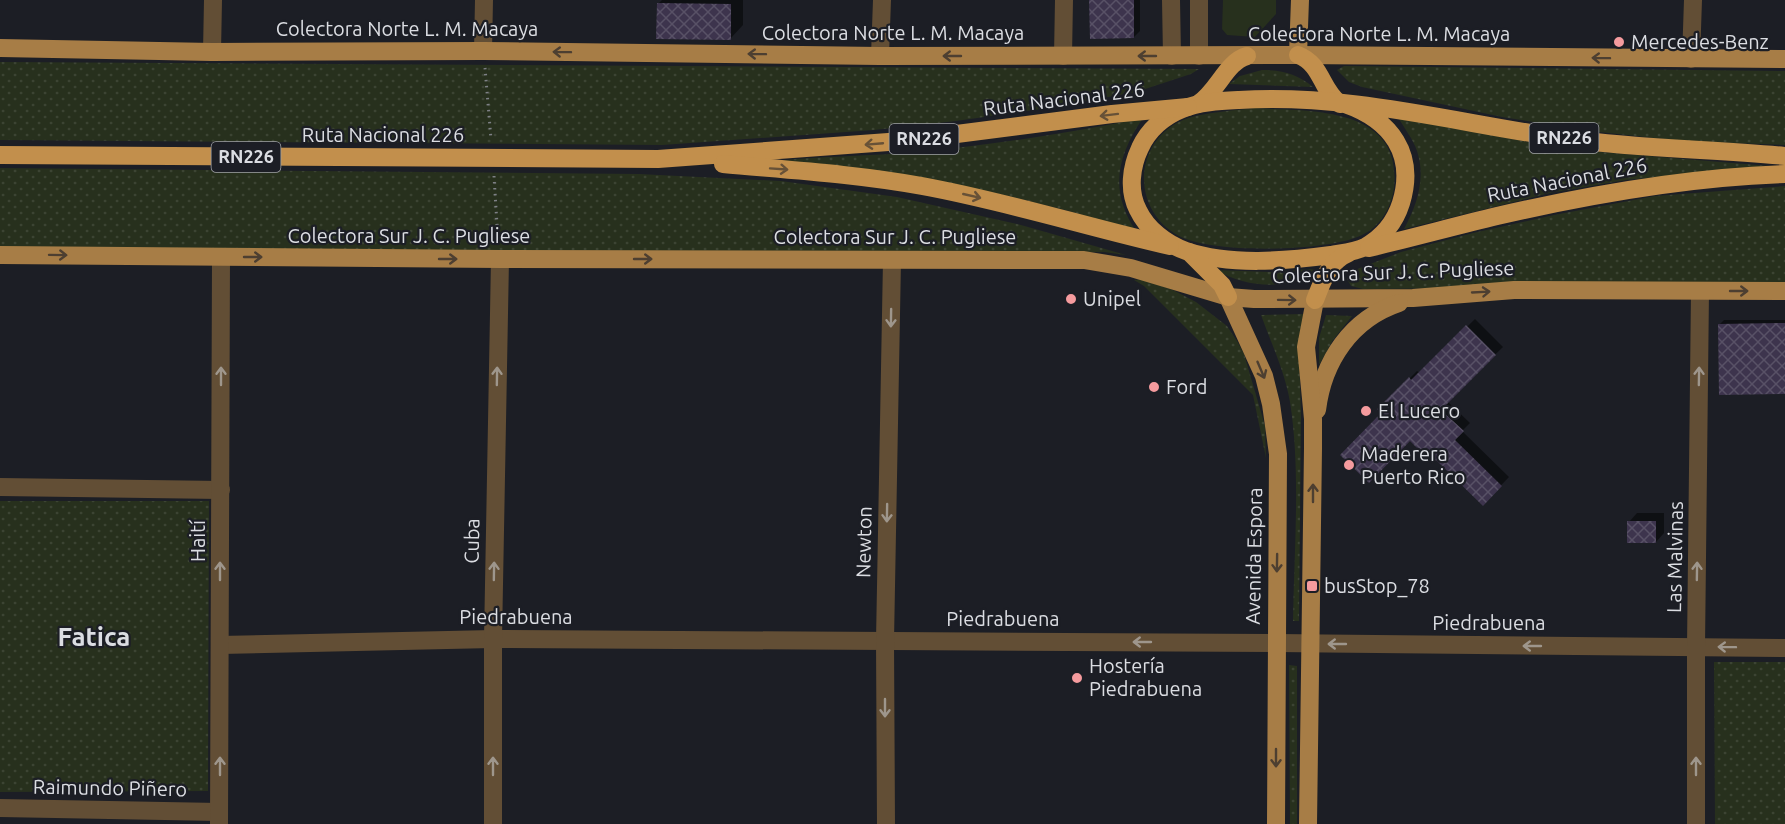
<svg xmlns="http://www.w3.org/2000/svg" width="1785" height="824" viewBox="0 0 1785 824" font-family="Ubuntu,sans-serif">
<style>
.grass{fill:url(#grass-dots)}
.garden{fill:#27301d}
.shadow{fill:#0007}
.building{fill:url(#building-cross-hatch)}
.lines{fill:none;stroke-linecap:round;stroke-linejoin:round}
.path{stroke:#7e8086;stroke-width:3;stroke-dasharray:1.5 4.5;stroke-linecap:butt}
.minor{stroke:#624e35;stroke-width:18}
.major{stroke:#a77d46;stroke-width:18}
.highway{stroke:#c28f4c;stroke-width:18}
.oneway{stroke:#4d3f31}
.oneway2{stroke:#675137}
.oneway3{stroke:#9e968c}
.poi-dot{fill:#f59b9e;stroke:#1c1e25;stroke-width:2}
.labels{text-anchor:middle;stroke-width:4.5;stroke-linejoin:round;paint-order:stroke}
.shield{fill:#1c1e25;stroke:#a2a4a9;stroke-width:1.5}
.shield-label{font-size:18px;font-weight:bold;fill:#dbdde2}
.street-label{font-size:20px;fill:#dbdde2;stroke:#1c1e25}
.poi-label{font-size:20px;fill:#dbdde2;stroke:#1c1e25;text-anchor:start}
.district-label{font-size:26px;font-weight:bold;fill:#dbdde2;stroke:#1c1e25}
</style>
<defs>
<pattern id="grass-dots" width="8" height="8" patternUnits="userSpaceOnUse" patternTransform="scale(1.5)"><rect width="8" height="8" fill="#27301d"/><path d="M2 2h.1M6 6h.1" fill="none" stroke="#3c4433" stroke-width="1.8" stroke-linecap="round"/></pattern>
<pattern id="building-cross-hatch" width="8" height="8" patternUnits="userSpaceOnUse" patternTransform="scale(1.5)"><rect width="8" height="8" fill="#3d344d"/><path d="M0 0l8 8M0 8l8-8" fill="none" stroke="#585166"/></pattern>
</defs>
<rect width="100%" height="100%" fill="#1c1e25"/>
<g class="grass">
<polygon points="0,62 1199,69 1191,74 1136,92 1047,108 956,121 874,130 662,145 0,140"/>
<polygon points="1344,66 1785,71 1785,145 1682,141 1590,131 1502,117 1362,87 1349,82 1337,70"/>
<path d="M1262 70C1282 70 1297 74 1313 87L1229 84 1240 76Z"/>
<path d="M1255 108C1311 111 1403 106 1394 188 1391 208 1380 227 1362 235 1328 252 1212 254 1179 236 1134 212 1132 150 1175 124 1195 112 1233 111 1255 108Z"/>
<path d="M1398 117 1523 141 1588 151 1769 166 1626 180 1550 193 1404 229C1417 205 1426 178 1417 151 1413 139 1404 128 1398 117Z"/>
<path d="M1143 118C1117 156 1109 191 1136 231L1069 211 991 192 776 161C823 156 870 156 917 152 993 145 1068 133 1143 118Z"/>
<polygon points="0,168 639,174 781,181 897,197 1021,225 1126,255 1104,252 879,253 0,248"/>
<polygon points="1785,186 1785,286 1363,289 1351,286 1347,279 1355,270 1401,252 1473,233 1554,215 1655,196"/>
<path d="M1309 269 1323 271C1288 290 1249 289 1216 270L1270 272Z"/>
<polygon points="1142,279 1173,290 1196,302 1227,326 1237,341 1244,354 1265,426 1266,458 1253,395 1144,286 1134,280"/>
<path d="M1305 314 1299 350 1301 416 1299 621H1293C1294 550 1301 472 1290 402 1285 372 1271 343 1261 315Z"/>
<polygon points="1326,315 1352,316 1333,340 1319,365 1319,338"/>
<polygon points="0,501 209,501 208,791 0,792"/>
<polygon points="1714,662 1785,662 1785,824 1715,824"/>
<polygon points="1289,665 1297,666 1297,824 1290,824"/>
</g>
<polygon class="garden" points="1223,0 1276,0 1276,14 1255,37 1227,35 1222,29"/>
<g class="shadow">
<polygon points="662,0 743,0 743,25 730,39 658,4"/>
<polygon points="1091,0 1140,0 1140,31 1134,37"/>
<polygon points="1475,319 1503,347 1447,401 1470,423 1462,431 1509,477 1483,504 1436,457 1379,409 1417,371 1420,373"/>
<polygon points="1724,320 1785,320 1785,393 1720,324"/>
<polygon points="1637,513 1664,513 1664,533 1656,542 1629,522"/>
</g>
<g class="building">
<polygon points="1089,0 1134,0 1134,38 1090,39"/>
<polygon points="657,3 731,4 731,40 656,39"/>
<polygon points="1785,323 1785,394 1719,395 1718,324"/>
<polygon points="1466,325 1496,355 1441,410 1464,431 1455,440 1502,486 1483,506 1436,460 1432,463 1410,441 1369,483 1340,455 1381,413 1377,409 1409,377 1411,380"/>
<rect x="1627" y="521" width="29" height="22"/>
</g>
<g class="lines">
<g class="path">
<polyline points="485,68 491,139"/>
<polyline points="494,176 498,241"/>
</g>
<g class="minor">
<polyline points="1171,0 1172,56"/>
<polyline points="1199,0 1199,56"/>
<polyline points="483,51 484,0"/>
<polyline points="212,52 213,0"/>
<polyline points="880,56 882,0"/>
<polyline points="1063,56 1064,0"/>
<polyline points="1691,59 1693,0"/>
<polyline points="0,487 221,490"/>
<polyline points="220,645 493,639 1276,643 1785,648"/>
<polyline points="0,808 219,812"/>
<polyline points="219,824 221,257"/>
<polyline points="493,824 493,639 500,259"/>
<polyline points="886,824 885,641 892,260"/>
<polyline points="1696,824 1696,647 1700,291"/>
</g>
<g class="major">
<polyline points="0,48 212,52 483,51 880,56 1298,55 1785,59"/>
<polyline points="1298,55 1300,0"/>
<polyline points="0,255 500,259 1084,260 1131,268 1228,297 1254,299 1413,298 1514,290 1785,291"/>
<polyline points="1228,297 1264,376 1271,404 1278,454 1276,824"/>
<path d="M1317 410C1323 361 1351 319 1399 303"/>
<polyline points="1308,824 1313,448 1313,419 1306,347 1315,300"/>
</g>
<g class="highway">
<path d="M1298 55C1323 65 1320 89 1340 104"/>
<path d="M1198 104C1218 91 1226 62 1247 56"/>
<path d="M1345 104C1391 120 1416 154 1401 203 1395 222 1383 237 1365 247 1355 252 1342 253 1331 255 1286 261 1230 266 1186 251 1166 244 1147 229 1138 210 1128 191 1131 167 1140 148 1148 130 1164 116 1182 109 1199 102 1220 101 1239 100 1350 93 1460 124 1569 139 1641 149 1713 149 1785 156"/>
<polyline points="0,155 658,159 902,141 1112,114 1188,107"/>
<path d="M723 164C789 170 856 174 922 186 1005 201 1087 227 1170 246"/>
<path d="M1369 248C1412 238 1455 226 1497 216 1592 194 1688 177 1785 174"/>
<polyline points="1189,252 1222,285 1228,297"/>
<path d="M1315 300C1322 282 1329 261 1349 253"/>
</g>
</g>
<defs><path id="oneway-shaft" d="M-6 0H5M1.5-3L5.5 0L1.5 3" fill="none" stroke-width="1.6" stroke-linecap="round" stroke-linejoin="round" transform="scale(1.5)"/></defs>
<g class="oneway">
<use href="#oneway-shaft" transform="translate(562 52) rotate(-179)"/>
<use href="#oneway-shaft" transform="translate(757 54) rotate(-179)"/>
<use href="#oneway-shaft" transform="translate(952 56) rotate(-180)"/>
<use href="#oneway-shaft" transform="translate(1147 56) rotate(-180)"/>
<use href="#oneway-shaft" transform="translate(1601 58) rotate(-179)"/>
<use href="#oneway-shaft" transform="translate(58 255) rotate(1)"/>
<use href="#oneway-shaft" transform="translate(253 257)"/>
<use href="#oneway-shaft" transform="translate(448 259)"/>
<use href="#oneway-shaft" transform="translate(643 259)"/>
<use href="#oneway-shaft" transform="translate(1739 291)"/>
<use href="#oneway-shaft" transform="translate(1481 292) rotate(-3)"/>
<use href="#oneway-shaft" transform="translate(1287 300) rotate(1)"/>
<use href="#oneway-shaft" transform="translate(1261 370) rotate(67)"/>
<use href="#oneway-shaft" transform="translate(1313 493) rotate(-90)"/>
<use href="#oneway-shaft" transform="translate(1277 563) rotate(91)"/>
<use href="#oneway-shaft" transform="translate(1276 758) rotate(90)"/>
</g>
<g class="oneway2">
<use href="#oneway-shaft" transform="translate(1109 115) rotate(173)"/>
<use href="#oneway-shaft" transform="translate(874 144) rotate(175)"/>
<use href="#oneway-shaft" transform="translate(779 169) rotate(4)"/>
<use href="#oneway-shaft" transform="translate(972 196) rotate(13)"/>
</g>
<g class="oneway3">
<use href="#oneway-shaft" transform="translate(891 318) rotate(91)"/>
<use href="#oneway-shaft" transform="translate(221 376) rotate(-90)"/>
<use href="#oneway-shaft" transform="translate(497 376) rotate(-89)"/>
<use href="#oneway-shaft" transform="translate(1699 376) rotate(-89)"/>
<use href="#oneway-shaft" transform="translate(887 513) rotate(91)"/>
<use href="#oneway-shaft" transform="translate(220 571) rotate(-90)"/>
<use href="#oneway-shaft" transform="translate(494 571) rotate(-89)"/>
<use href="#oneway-shaft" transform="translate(1697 571) rotate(-89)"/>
<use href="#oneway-shaft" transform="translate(1142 642) rotate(-180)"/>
<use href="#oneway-shaft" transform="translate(1337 644) rotate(-180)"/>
<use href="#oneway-shaft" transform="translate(1532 646) rotate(-180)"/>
<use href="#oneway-shaft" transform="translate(1727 647) rotate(-179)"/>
<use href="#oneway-shaft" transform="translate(885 708) rotate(90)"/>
<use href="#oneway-shaft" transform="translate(220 766) rotate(-90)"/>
<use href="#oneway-shaft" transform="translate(493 766) rotate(-90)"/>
<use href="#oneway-shaft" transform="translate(1696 766) rotate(-90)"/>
</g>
<g class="poi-dot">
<circle cx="1619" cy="42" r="6"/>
<circle cx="1071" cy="299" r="6"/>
<circle cx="1154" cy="387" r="6"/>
<circle cx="1366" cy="411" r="6"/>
<circle cx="1349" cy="465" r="6"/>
<rect x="1306" y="580" width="12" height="12" rx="3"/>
<circle cx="1077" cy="678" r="6"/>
</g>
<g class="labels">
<g class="shield">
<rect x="1529.5" y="123" width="69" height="30" rx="4.5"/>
<rect x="889.5" y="124" width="69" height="30" rx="4.5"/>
<rect x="211.5" y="142" width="69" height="30" rx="4.5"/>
</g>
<g class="shield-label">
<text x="1564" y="144">RN226</text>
<text x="924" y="145">RN226</text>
<text x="246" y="163">RN226</text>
</g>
<g class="street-label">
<text x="407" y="36">Colectora Norte L. M. Macaya</text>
<text x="893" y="40">Colectora Norte L. M. Macaya</text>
<text x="1379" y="41">Colectora Norte L. M. Macaya</text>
<text transform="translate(1064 99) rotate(-7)" y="7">Ruta Nacional 226</text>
<text x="383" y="142">Ruta Nacional 226</text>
<text transform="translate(1567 180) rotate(-11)" y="7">Ruta Nacional 226</text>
<text x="409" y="243">Colectora Sur J. C. Pugliese</text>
<text x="895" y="244">Colectora Sur J. C. Pugliese</text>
<text transform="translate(1393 272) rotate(-2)" y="7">Colectora Sur J. C. Pugliese</text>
<text transform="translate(198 541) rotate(-90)" y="7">Haití</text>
<text transform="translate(472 541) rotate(-89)" y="7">Cuba</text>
<text transform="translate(864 542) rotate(-89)" y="7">Newton</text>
<text transform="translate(1254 556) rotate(-89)" y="7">Avenida Espora</text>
<text transform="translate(1675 557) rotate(-89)" y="7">Las Malvinas</text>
<text x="516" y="624">Piedrabuena</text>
<text x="1003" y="626">Piedrabuena</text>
<text x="1489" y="630">Piedrabuena</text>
<text transform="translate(110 788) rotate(1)" y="7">Raimundo Piñero</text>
</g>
<g class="poi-label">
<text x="1631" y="49">Mercedes-Benz</text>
<text x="1083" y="306">Unipel</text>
<text x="1166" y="394">Ford</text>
<text x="1378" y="418">El Lucero</text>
<text x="1361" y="461">Maderera<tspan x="1361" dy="23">Puerto Rico</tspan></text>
<text x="1324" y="593">busStop_78</text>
<text x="1089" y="673">Hostería<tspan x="1089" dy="23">Piedrabuena</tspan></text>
</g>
<g class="district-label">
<text x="94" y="646">Fatica</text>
</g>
</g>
</svg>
